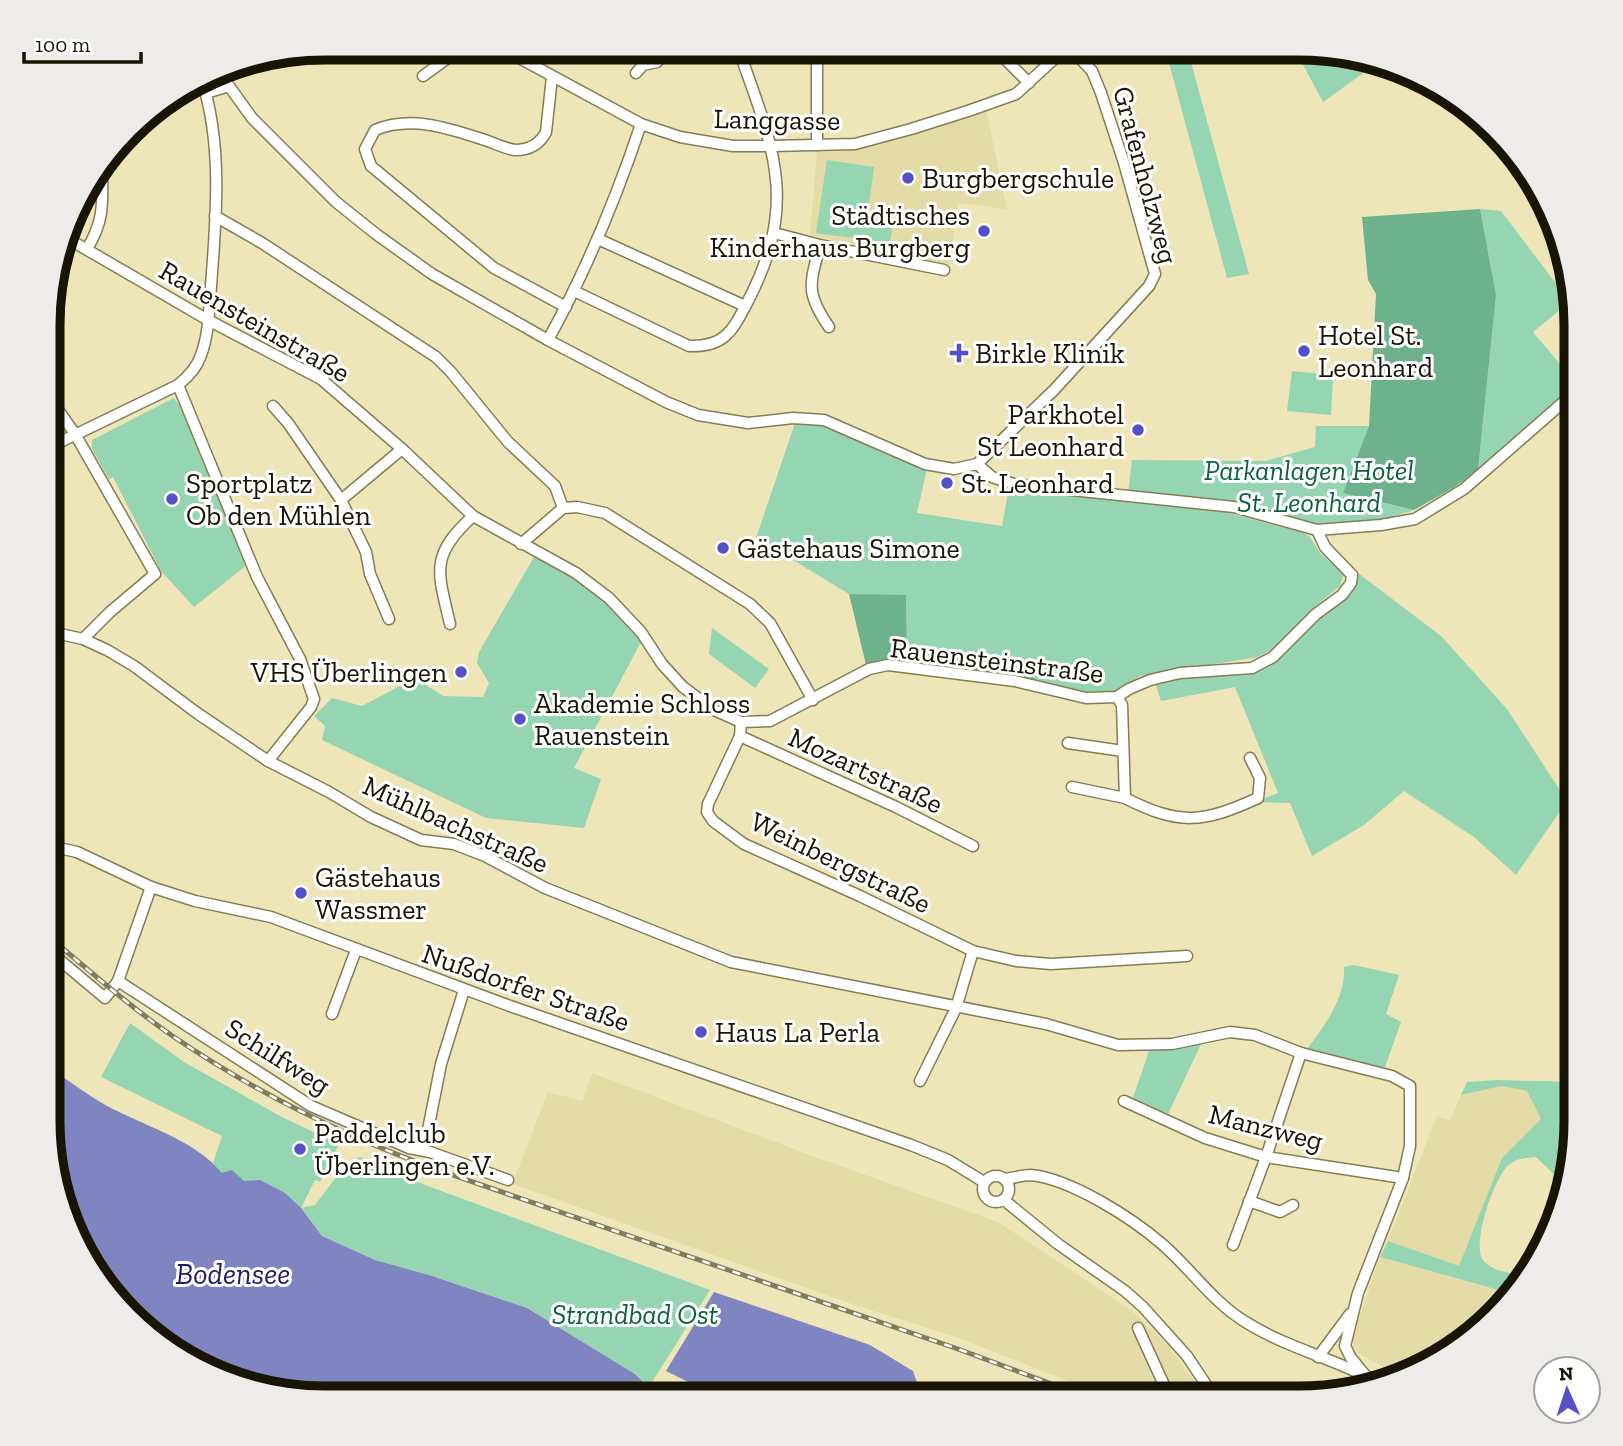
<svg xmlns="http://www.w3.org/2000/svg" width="1623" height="1446" viewBox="0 0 1623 1446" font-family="'Zilla Slab',serif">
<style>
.built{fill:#e4dba6}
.green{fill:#95d5b1}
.forest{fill:#6db28c}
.water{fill:#7f85c1}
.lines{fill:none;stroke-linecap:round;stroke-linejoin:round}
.minor-casing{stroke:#857e54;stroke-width:13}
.minor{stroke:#fff;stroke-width:10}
.rail-casing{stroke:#827c5e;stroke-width:5}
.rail{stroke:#fff;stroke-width:2.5;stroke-dasharray:8;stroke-linecap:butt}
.poi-dot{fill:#5450c8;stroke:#fff;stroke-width:2.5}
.labels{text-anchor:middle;stroke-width:6;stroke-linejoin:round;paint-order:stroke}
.street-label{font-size:28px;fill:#181505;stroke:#fff}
.poi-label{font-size:28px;fill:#181505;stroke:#fff;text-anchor:start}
.park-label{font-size:28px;font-style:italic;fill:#0c623e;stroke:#fff}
.water-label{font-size:30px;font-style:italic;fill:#221d64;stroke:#fff}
.rim{fill:none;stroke:#181505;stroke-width:9}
</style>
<rect width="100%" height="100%" fill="#eee5b8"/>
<g class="built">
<polygon points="986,109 1007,209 958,203 949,265 810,235 817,152 848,151"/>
<polygon points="592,1073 823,1160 998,1222 1132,1311 1163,1340 1207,1398 1112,1398 956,1337 858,1306 510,1183 514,1180 548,1092 582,1101"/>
<polygon points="1501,1086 1528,1091 1542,1119 1502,1158 1459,1267 1388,1241 1437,1116 1450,1121 1461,1095"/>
<polygon points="1380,1257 1467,1282 1509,1293 1481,1330 1402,1378 1357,1352 1352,1340"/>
</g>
<g class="green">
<polygon points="1165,48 1187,48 1249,274 1227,278"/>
<polygon points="1294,48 1317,48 1364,61 1369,69 1323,102"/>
<polygon points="827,160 874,167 867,219 893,223 890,243 816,233"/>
<polygon points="1480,209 1501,211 1570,302 1533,332 1575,382 1575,386 1478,470 1496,295"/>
<polygon points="1292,371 1333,375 1331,415 1287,411"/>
<polygon points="174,398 183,411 247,565 194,607 161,571 113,477 109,479 92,449 92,440"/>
<polygon points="795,423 824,424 927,468 917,513 1002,526 1009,487 1226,512 1304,533 1310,537 1319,552 1344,574 1340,586 1312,609 1277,646 1258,657 1140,676 1116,691 1083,692 1033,681 1034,667 907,648 906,596 849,594 756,538"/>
<polygon points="1316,426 1369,426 1343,493 1414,510 1373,523 1318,525 1239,505 1128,494 1132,460 1266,461 1315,447"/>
<polygon points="534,557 573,577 607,602 641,642 574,768 601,779 584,828 486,818 322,740 325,726 314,716 332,698 362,706 415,678 443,696 483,697 489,683 477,663 479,652"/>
<polygon points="1354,570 1441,636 1507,709 1567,801 1516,875 1474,837 1404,791 1364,825 1312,856 1290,803 1255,802 1278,793 1235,687 1161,701 1155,682 1176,677 1256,671 1295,642 1319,615 1349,592 1356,582"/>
<polygon points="712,628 769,669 755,688 709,654"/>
<path d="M1354 965 1399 975 1386 1014 1401 1022 1384 1070 1307 1049C1325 1025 1346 998 1344 967Z"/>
<polygon points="130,1023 184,1062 280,1116 339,1144 320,1182 315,1180 301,1208 315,1205 347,1163 360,1157 425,1185 710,1290 649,1387 635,1374 527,1308 429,1275 375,1260 322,1236 301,1208 222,1173 213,1163 222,1136 101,1077"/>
<polygon points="1203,1040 1168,1114 1133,1098 1150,1048"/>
<path d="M1497 1080 1576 1082V1122L1562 1182 1536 1157C1527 1158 1518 1158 1510 1164 1495 1174 1471 1244 1483 1260 1492 1272 1510 1273 1524 1275L1509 1293 1380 1257 1388 1241 1459 1266 1502 1158 1541 1119 1527 1091 1501 1086 1461 1095 1467 1082Z"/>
</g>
<g class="forest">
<polygon points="1480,209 1496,295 1478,470 1453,488 1414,510 1343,493 1369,426 1376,294 1368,280 1362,217"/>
<polygon points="849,594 906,595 907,648 1034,668 1033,681 893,661 866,665"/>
</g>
<g class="water">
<path d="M48 1063 55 1072C74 1084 94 1100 115 1110 151 1128 195 1141 222 1173L232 1170 244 1181 260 1180 285 1193 301 1208 322 1236 375 1260 429 1275 527 1308 635 1374 653 1392 683 1399H325L218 1377 116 1304 68 1227 48 1139Z"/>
<polygon points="714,1292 870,1345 913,1371 920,1391 928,1398 723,1399 666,1371"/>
</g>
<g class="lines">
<defs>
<g id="minor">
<polyline points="499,47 641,124 680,137 733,146 772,146 855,144 911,129 968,111 1016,94 1066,48"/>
<polyline points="814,48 817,49 817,145"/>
<polyline points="994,48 1029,83"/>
<polyline points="636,73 643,65 657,62 670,47"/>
<polyline points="423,76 445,60 453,47"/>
<path d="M552 77 546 132C540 144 529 150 515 150 506 149 494 143 485 140 448 128 411 115 375 130L365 149 371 166 494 268 566 307"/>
<polyline points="206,93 229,86 252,118 336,202 376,234 432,274 548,340 666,402 698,415 748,423 793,418 824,420 925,464 954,469 977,464 1054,390 1149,286 1155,274 1124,163 1101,93 1092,71 1070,48"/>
<polyline points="215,216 262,243 436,357 451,372 508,442 555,486 563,508"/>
<polyline points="774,233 820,245 944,270"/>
<polyline points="65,237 208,320 321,379 402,449 473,516 576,573 609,598 641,632 662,664 683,687 714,710 741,722 770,721 869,669 888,665 1015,681 1086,698 1117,697 1129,689 1150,680 1180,673 1252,668 1273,657 1316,614 1342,595 1351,583 1352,575 1325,547 1317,530"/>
<polyline points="598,239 745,306"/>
<path d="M820 245C810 284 805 292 829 327"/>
<path d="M87 249C106 218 102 199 102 165"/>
<path d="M574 291 689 346C724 347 732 332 747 303 800 202 773 147 738 48"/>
<path d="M548 340C586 271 616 199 641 124"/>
<polyline points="178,385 257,577 300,659 314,699 311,707 268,761"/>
<polyline points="52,401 75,434 155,574 110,612 83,639"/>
<polyline points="273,406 288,423 341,500"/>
<path d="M52 446 178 385C188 377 197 368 201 355 209 334 209 309 211 286 216 220 223 145 202 81"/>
<polyline points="977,464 992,477 1014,484 1234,507 1317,530 1381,525 1415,519 1464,489 1575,392"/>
<polyline points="521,544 563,508 577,507 605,513 750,604 770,623 813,700"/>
<polyline points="389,619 370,574 366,552 341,500 402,449"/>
<path d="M450 624C438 572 429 556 473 516"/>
<polyline points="51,632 83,639 107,650 134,666 197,713 268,761 329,792 371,817 421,840 454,844 485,856 545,888 731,962 1046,1024 1118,1045 1172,1044 1230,1032 1255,1035 1301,1053 1392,1076 1410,1086 1410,1146 1403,1178 1358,1293 1345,1346 1351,1358 1365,1375"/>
<path d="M1117 697 1122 705 1125 798C1180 826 1203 823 1258 798L1260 778 1250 758"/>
<polyline points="741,722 740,736 708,804 707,812 713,821 744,844 860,896 973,951 956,1008 920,1081"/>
<polyline points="740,736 896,807 973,846"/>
<polyline points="1068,743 1123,751"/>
<polyline points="1072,787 1125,798"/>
<polyline points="49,846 77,852 151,887 195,901 271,917 510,1006 911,1145 948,1160 984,1182"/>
<polyline points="49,951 105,998 118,981 151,887"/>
<polyline points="973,951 1016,961 1051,964 1187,956"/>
<polyline points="118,981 311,1106 409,1148 430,1152 508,1180"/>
<polyline points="332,1014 356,950"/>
<polyline points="1124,1101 1205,1138 1266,1157 1403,1178"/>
<polyline points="424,1150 441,1064 464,990"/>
<circle cx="996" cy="1189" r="13"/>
<path d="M1005 1179C1013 1178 1023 1175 1031 1175 1071 1179 1132 1218 1162 1244 1191 1269 1212 1301 1244 1321 1286 1348 1336 1359 1380 1383"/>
<polyline points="1004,1200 1058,1244 1125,1291 1143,1307 1187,1356 1215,1398"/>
<polyline points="1249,1201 1280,1212 1293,1205"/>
<polyline points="1233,1245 1266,1157 1301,1053"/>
<polyline points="1138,1328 1170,1398"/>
<polyline points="1318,1357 1350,1314"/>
</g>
</defs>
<use href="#minor" class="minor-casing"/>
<use href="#minor" class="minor"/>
<defs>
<path id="rail" d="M49 937C90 971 130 1007 174 1037 258 1094 346 1137 441 1171L958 1349 1089 1398"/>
</defs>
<use href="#rail" class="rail-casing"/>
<use href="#rail" class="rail"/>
</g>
<g class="poi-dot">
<circle cx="908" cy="178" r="7"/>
<circle cx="984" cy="231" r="7"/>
<circle cx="1304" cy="351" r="7"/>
<path d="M955.5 342.5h7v7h7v7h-7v7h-7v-7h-7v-7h7z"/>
<circle cx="1138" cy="430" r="7"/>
<circle cx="947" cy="483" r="7"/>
<circle cx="172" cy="499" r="7"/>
<circle cx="723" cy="548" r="7"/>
<circle cx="461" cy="672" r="7"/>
<circle cx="520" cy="719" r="7"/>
<circle cx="301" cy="893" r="7"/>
<circle cx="701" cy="1032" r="7"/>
<circle cx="300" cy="1149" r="7"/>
</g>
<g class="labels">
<g class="street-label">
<text transform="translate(777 119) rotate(1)" y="10">Langgasse</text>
<text transform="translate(1146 175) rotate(75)" y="10">Grafenholzweg</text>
<text transform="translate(255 321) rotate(30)" y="10">Rauensteinstraße</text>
<text transform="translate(997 660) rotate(7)" y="10">Rauensteinstraße</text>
<text transform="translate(866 770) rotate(25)" y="10">Mozartstraße</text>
<text transform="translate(456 824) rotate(24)" y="10">Mühlbachstraße</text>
<text transform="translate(841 862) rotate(26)" y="10">Weinbergstraße</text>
<text transform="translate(526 987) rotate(19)" y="10">Nußdorfer Straße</text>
<text transform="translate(278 1056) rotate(32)" y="10">Schilfweg</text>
<text transform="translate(1266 1127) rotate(14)" y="10">Manzweg</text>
</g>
<g class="poi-label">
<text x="922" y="188">Burgbergschule</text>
<text x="970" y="225" text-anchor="end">Städtisches<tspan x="970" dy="32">Kinderhaus Burgberg</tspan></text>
<text x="1318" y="345">Hotel St.<tspan x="1318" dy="32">Leonhard</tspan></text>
<text x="975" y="363">Birkle Klinik</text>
<text x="1124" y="424" text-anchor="end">Parkhotel<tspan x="1124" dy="32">St Leonhard</tspan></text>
<text x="186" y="493">Sportplatz<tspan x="186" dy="32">Ob den Mühlen</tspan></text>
<text x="961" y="493">St. Leonhard</text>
<text x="737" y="558">Gästehaus Simone</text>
<text x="447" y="682" text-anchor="end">VHS Überlingen</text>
<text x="534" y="713">Akademie Schloss<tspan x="534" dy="32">Rauenstein</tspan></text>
<text x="315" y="887">Gästehaus<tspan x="315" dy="32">Wassmer</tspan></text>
<text x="715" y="1042">Haus La Perla</text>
<text x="314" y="1143">Paddelclub<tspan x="314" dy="32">Überlingen e.V.</tspan></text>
</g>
<g class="park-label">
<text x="1309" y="480">Parkanlagen Hotel<tspan x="1309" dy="32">St. Leonhard</tspan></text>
<text x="635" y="1324">Strandbad Ost</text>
</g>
<g class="water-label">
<text x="233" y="1284">Bodensee</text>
</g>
</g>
<path d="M0 0H1623V1446H0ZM325 60H1299A265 265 0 0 1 1564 325V1121A265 265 0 0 1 1299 1386H325A265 265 0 0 1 60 1121V325A265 265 0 0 1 325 60Z" fill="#edeceb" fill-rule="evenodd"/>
<path class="rim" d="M325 60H1299A265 265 0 0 1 1564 325V1121A265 265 0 0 1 1299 1386H325A265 265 0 0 1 60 1121V325A265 265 0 0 1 325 60Z"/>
<g transform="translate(1567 1390) rotate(357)"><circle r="33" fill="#ffffff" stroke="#a3a19b" stroke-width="2"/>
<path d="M0-5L12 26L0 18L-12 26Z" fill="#5450c8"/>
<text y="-10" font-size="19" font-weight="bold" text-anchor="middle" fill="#181505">N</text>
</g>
<path d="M24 52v10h117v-10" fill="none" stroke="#181505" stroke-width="3.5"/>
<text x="35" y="52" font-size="21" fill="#181505" stroke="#ffffff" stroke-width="5" paint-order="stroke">100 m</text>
</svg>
